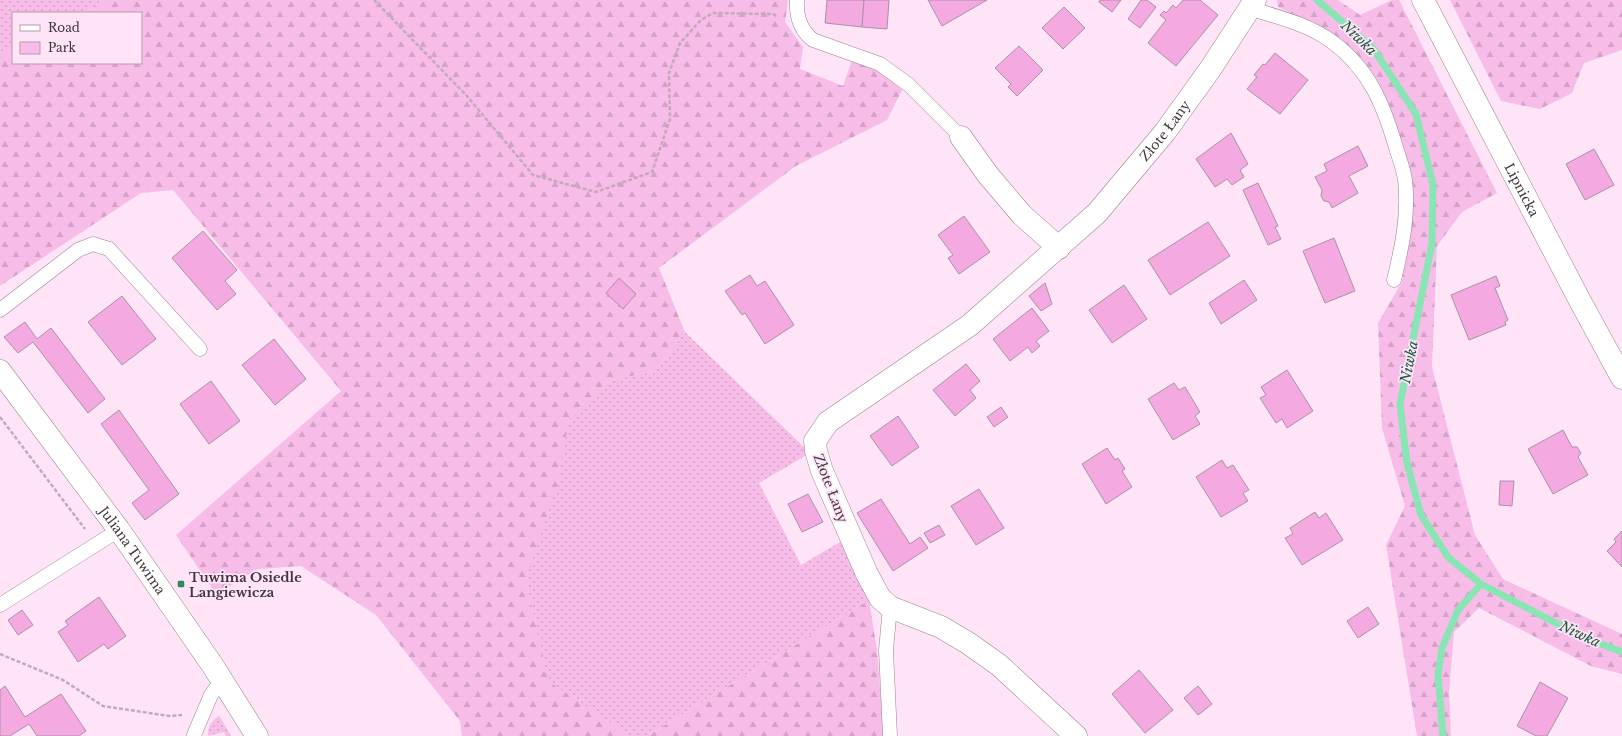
<svg xmlns="http://www.w3.org/2000/svg" width="1622" height="736" viewBox="0 0 1622 736" font-family="'Libre Baskerville',serif">
<style>
.green{fill:url(#green-dots)}
.forest{fill:url(#forest-firs)}
.lines{fill:none;stroke-linecap:round;stroke-linejoin:round}
.stream{stroke:#8ae5b4;stroke-width:7}
.building{fill:#f4a9e1;stroke:#aa92a3}
.lane-casing{stroke:#998293;stroke-width:15}
.street-casing{stroke:#998293;stroke-width:23}
.secondary-casing{stroke:#998293;stroke-width:23}
.path{stroke:#c1abba;stroke-width:2.5;stroke-dasharray:4 2;stroke-linecap:butt}
.lane{stroke:#fff;stroke-width:14}
.street{stroke:#fff;stroke-width:22}
.secondary{stroke:#fff;stroke-width:22}
.poi-dot{fill:#308a5f;stroke:#ffe4f7;stroke-width:1.5}
.labels{text-anchor:middle;stroke-width:3.5;stroke-linejoin:round;paint-order:stroke}
.street-label{font-size:13px;fill:#40353d;stroke:#ffe4f7}
.poi-label{font-size:13px;font-weight:bold;fill:#40353d;stroke:#ffe4f7;text-anchor:start}
.water-label{font-size:14px;font-style:italic;fill:#185d3e;stroke:#ffe4f7}
</style>
<defs>
<pattern id="green-dots" width="8" height="8" patternUnits="userSpaceOnUse"><rect width="8" height="8" fill="#f7bce7"/><path d="M2 2h.1M6 6h.1" fill="none" stroke="#d5a2c7" stroke-width="1.8" stroke-linecap="round"/></pattern>
<pattern id="forest-firs" width="22" height="20" patternUnits="userSpaceOnUse"><rect width="22" height="20" fill="#f7bce7"/><path d="M5 1l3.5 6h-7zM16 11l3.5 6h-7z" fill="#d5a2c7"/></pattern>
</defs>
<rect width="100%" height="100%" fill="#ffe4f7"/>
<g class="green">
<polygon points="0,0 105,0 82,13 13,13 13,47 0,52"/>
<polygon points="685,332 810,453 759,483 801,565 847,538 869,600 647,736 630,736 547,681 526,580 569,419 608,381 655,371"/>
<path d="M219 716 220 717 231 736H226L224 732 208 736C208 726 211 721 219 716Z"/>
</g>
<g class="forest">
<polygon points="105,0 788,0 785,22 803,47 800,69 843,86 852,60 876,68 902,90 887,120 796,166 659,268 685,332 655,371 608,381 569,419 558,483 526,580 548,681 630,736 462,736 460,721 376,615 301,566 258,569 216,594 176,535 341,391 173,190 141,193 0,286 0,52 13,47 13,63 141,63 141,13 82,13"/>
<polygon points="1277,0 1338,0 1360,15 1392,0 1399,0 1497,193 1462,212 1437,246 1432,367 1475,535 1503,579 1622,634 1622,674 1591,666 1479,608 1454,632 1449,693 1451,736 1417,736 1386,545 1405,506 1382,428 1378,323 1402,282 1410,236 1413,183 1401,140 1386,102 1329,31 1278,7"/>
<polygon points="1450,0 1622,0 1622,50 1584,63 1572,93 1540,109 1501,101"/>
<polygon points="869,600 877,650 884,736 647,736"/>
</g>
<g class="lines">
<g class="stream">
<polyline points="1317,0 1373,48 1416,114 1433,185 1432,244 1400,404 1407,463 1421,515 1448,557 1481,584 1583,637 1622,652"/>
<polyline points="1443,736 1438,674 1442,648 1458,610 1481,584"/>
</g>
</g>
<g class="building">
<polygon points="827,0 864,0 862,27 825,23"/>
<polygon points="864,0 889,0 887,29 862,27"/>
<polygon points="928,0 987,0 942,26"/>
<polygon points="1100,0 1121,0 1112,12 1099,2"/>
<polygon points="1141,0 1147,0 1156,7 1140,28 1128,19"/>
<polygon points="1183,0 1200,0 1218,15 1176,66 1148,43 1166,20 1160,15 1164,11 1166,13 1173,5 1176,8"/>
<polygon points="1064,7 1085,28 1063,49 1042,28"/>
<polygon points="1019,46 1043,70 1017,96 1008,87 1011,84 995,68"/>
<polygon points="1275,53 1308,80 1280,114 1247,89 1257,77 1254,75 1263,64 1265,65"/>
<polygon points="1231,133 1248,164 1240,170 1244,177 1232,185 1227,179 1215,187 1196,159"/>
<polygon points="1358,146 1368,166 1349,176 1358,193 1332,208 1329,202 1324,201 1321,196 1322,190 1315,177 1327,171 1324,164"/>
<polygon points="1594,149 1614,185 1585,200 1566,164"/>
<polygon points="1258,183 1278,226 1275,227 1281,239 1268,245 1243,190"/>
<polygon points="964,216 990,252 959,274 948,258 953,255 938,235"/>
<polygon points="1208,222 1230,256 1170,295 1148,260"/>
<polygon points="203,231 237,270 225,281 236,294 217,310 172,258"/>
<polygon points="1334,238 1355,291 1325,303 1303,251"/>
<polygon points="750,275 757,286 765,281 794,325 765,344 745,313 742,315 725,291"/>
<polygon points="1496,276 1500,286 1495,288 1508,320 1505,322 1506,325 1469,340 1451,295"/>
<polygon points="619,278 636,294 623,309 606,293"/>
<polygon points="1244,280 1257,300 1221,324 1209,303"/>
<polygon points="1045,283 1052,304 1041,311 1029,296"/>
<polygon points="1124,285 1147,319 1112,343 1089,310"/>
<polygon points="122,296 156,339 122,365 88,322"/>
<polygon points="1032,308 1049,331 1036,341 1040,346 1032,353 1028,347 1010,361 993,339"/>
<polygon points="25,322 37,339 51,328 105,399 88,413 33,342 18,353 4,337"/>
<polygon points="274,339 306,379 275,405 242,365"/>
<polygon points="966,364 980,381 970,390 976,398 955,416 933,390"/>
<polygon points="1287,370 1313,411 1287,428 1282,419 1276,423 1260,398 1266,395 1261,387"/>
<polygon points="211,381 240,421 209,444 180,404"/>
<polygon points="1174,383 1179,390 1185,387 1200,412 1195,416 1200,424 1173,440 1148,399"/>
<polygon points="1001,407 1008,417 994,427 987,417"/>
<polygon points="119,410 179,494 145,520 132,503 149,490 101,424"/>
<polygon points="898,416 919,447 892,466 870,436"/>
<polygon points="1563,430 1572,447 1577,447 1581,453 1578,457 1588,475 1553,494 1528,449"/>
<polygon points="1107,448 1115,460 1118,458 1125,469 1122,471 1132,487 1106,504 1082,464"/>
<polygon points="1222,460 1227,468 1233,465 1249,490 1243,493 1248,501 1221,517 1196,477"/>
<polygon points="1500,481 1514,481 1512,506 1499,505"/>
<polygon points="979,489 1004,528 976,545 951,506"/>
<polygon points="808,494 823,522 802,532 788,504"/>
<polygon points="881,499 910,544 920,537 928,548 893,571 857,513"/>
<polygon points="1315,512 1319,518 1326,513 1343,540 1302,565 1285,538 1293,534 1290,528"/>
<polygon points="939,525 945,535 930,543 924,533"/>
<polygon points="1622,531 1622,567 1607,551 1616,542 1614,539"/>
<polygon points="99,597 126,636 108,649 104,644 78,662 58,632 68,625 65,621"/>
<polygon points="1368,607 1379,624 1358,638 1347,621"/>
<polygon points="22,610 33,625 18,635 8,620"/>
<polygon points="1139,670 1173,710 1145,733 1112,694"/>
<polygon points="1540,682 1568,698 1547,736 1536,736 1517,726"/>
<polygon points="5,686 25,717 61,694 86,731 79,736 37,736 29,724 10,736 0,736 0,690"/>
<polygon points="1198,686 1212,704 1198,715 1184,698"/>
</g>
<g class="lines">
<defs>
<g id="lane">
<path d="M797 0C796 16 800 30 813 40L880 64 909 85 961 137"/>
<path d="M1249 8C1277 17 1308 24 1331 41 1370 69 1384 106 1397 151 1400 160 1404 171 1405 180 1409 214 1402 247 1394 280"/>
<polyline points="0,310 78,250 93,244 109,249 200,349"/>
<polyline points="0,605 119,530"/>
<polyline points="890,607 886,650 890,736"/>
<polyline points="194,735 211,695 222,680"/>
</g>
<g id="street">
<polyline points="961,137 988,175 1022,215 1059,248"/>
<path id="s1" d="M1076 736 999 665 968 643 941 627 890 607 880 598 867 574 822 471 816 451 815 441 828 422 970 325 1097 213 1165 132 1211 68 1255 0"/>
</g>
<g id="secondary">
<path id="s2" d="M1423 0 1579 299 1622 378"/>
<path id="s3" d="M0 371 119 530 213 666 257 736"/>
</g>
</defs>
<use href="#lane" class="lane-casing"/>
<use href="#street" class="street-casing"/>
<use href="#secondary" class="secondary-casing"/>
<g class="path">
<polyline points="374,0 467,96 533,175 596,192 652,172 670,119 669,73 680,43 701,20 713,13 773,14 778,17"/>
<polyline points="0,417 85,529"/>
<polyline points="0,654 63,680 103,706 169,716 182,715"/>
</g>
<use href="#lane" class="lane"/>
<use href="#street" class="street"/>
<use href="#secondary" class="secondary"/>
</g>
<rect class="poi-dot" x="177" y="580" width="8" height="8" rx="2"/>
<g class="labels">
<g class="street-label">
<text dy="5" stroke="none"><textPath href="#s1" startOffset="884">Złote Łany</textPath></text>
<text dy="5" stroke="none"><textPath href="#s2" startOffset="214">Lipnicka</textPath></text>
<text transform="translate(831 488) rotate(69)" y="5">Złote Łany</text>
<text dy="5" stroke="none"><textPath href="#s3" startOffset="223">Juliana Tuwima</textPath></text>
</g>
<g class="poi-label">
<text x="189" y="582">Tuwima Osiedle<tspan x="189" dy="15">Langiewicza</tspan></text>
</g>
<g class="water-label">
<text transform="translate(1359 38) rotate(44)" y="5">Niwka</text>
<text transform="translate(1409 362) rotate(-79)" y="5">Niwka</text>
<text transform="translate(1580 634) rotate(25)" y="5">Niwka</text>
</g>
</g>
<rect x="12" y="12" width="130" height="52" fill="#ffe4f7" stroke="#b39ead"/>
<rect x="20" y="25" width="20" height="6" fill="#ffffff" stroke="#b39ead"/>
<text x="48" y="32" font-size="12" fill="#40353d">Road</text>
<rect x="20" y="42" width="20" height="12" fill="#f7bce7" stroke="#b39ead"/>
<text x="48" y="52" font-size="12" fill="#40353d">Park</text>
</svg>
